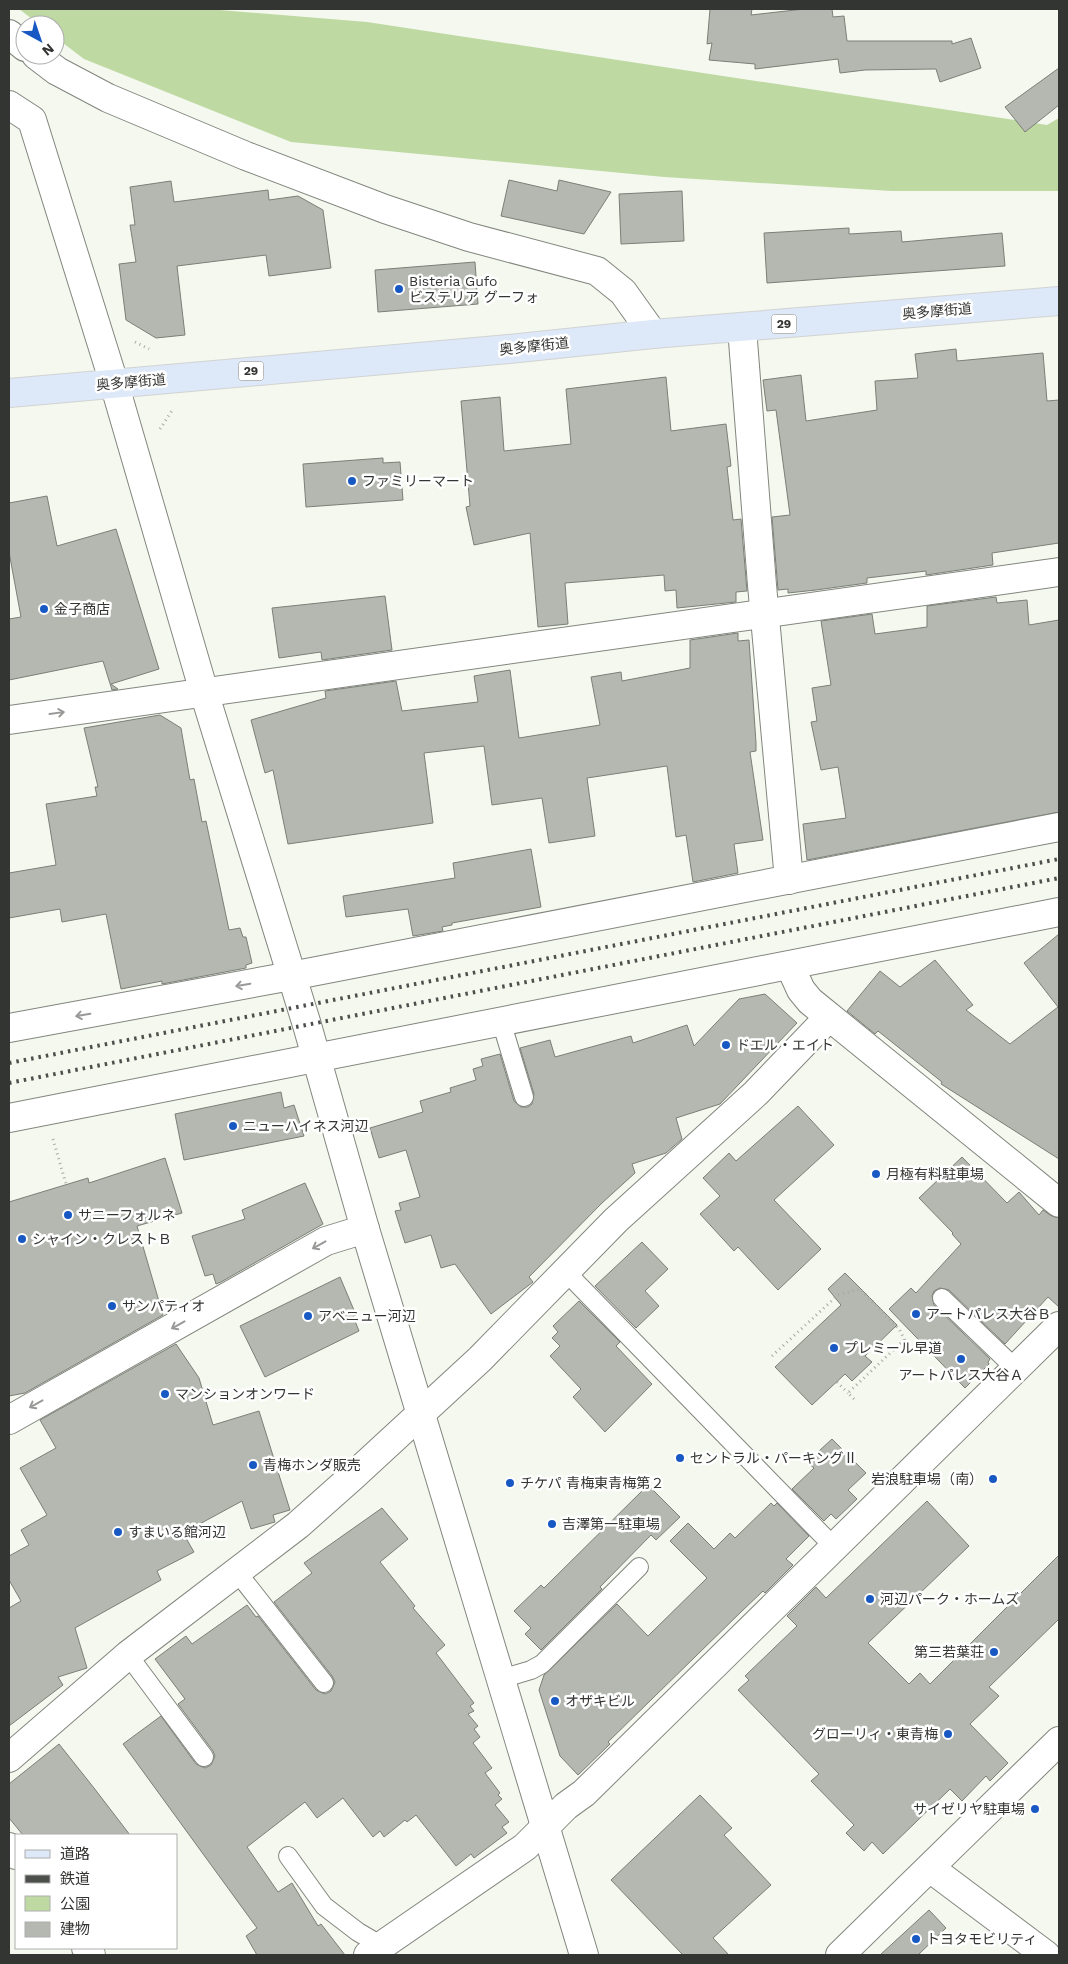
<svg xmlns="http://www.w3.org/2000/svg" width="1068" height="1964" viewBox="0 0 1068 1964" font-family="'Work Sans','Noto Sans JP',sans-serif">
<style>
.green{fill:#bfd9a3}
.building{fill:#b4b8b0;stroke:#7b7f77}
.lines{fill:none;stroke-linecap:round;stroke-linejoin:round}
.service-casing{stroke:#82867e;stroke-width:20}
.minor-casing{stroke:#82867e;stroke-width:30}
.tertiary-casing{stroke:#82867e;stroke-width:30}
.primary-casing{stroke:#d2d3d2;stroke-width:30}
.path{stroke:#a6a9a3;stroke-width:3;stroke-dasharray:1 4;stroke-linecap:butt}
.service{stroke:#fff;stroke-width:18}
.minor{stroke:#fff;stroke-width:28}
.tertiary{stroke:#fff;stroke-width:28}
.primary{stroke:#dde8f9;stroke-width:28}
.rail{stroke:#4c4f4b;stroke-width:4;stroke-dasharray:2.5 5;stroke-linecap:butt}
.oneway{stroke:#999a98}
.poi-dot{fill:#1858c3;stroke:#fff;stroke-width:2}
.labels{text-anchor:middle;stroke-width:5;stroke-linejoin:round;paint-order:stroke}
.shield{fill:#fff;stroke:#707270;stroke-width:1}
.shield-label{font-size:12px;font-weight:bold;fill:#333532}
.poi-label{font-size:14px;fill:#333532;stroke:#fff;text-anchor:start}
.street-label{font-size:14px;fill:#333532;stroke:#fff}
</style>
<rect width="100%" height="100%" fill="#f4f8ef"/>
<polygon class="green" points="19,9 207,9 367,22 1047,125 1059,118 1059,191 892,191 664,177 291,142 84,59 55,37 55,25 40,25"/>
<g class="building">
<polygon points="710,9 752,9 751,15 804,9 832,9 833,17 844,16 847,41 952,41 952,44 971,38 981,68 940,82 936,69 865,70 840,73 838,59 755,69 755,64 709,60 712,43 707,44"/>
<polygon points="1059,68 1059,105 1025,132 1005,107"/>
<polygon points="509,180 557,191 559,180 611,192 584,234 501,216"/>
<polygon points="171,181 174,202 268,190 269,200 298,196 323,210 331,268 269,276 266,255 177,266 185,335 156,338 126,320 119,264 136,262 130,225 135,225 130,187"/>
<polygon points="682,191 684,241 621,244 619,194"/>
<polygon points="849,228 849,234 901,231 902,242 1002,233 1005,266 767,283 764,233"/>
<polygon points="475,262 478,304 378,312 375,270"/>
<polygon points="956,349 957,361 1043,353 1047,401 1059,400 1059,543 992,553 993,565 926,575 926,571 867,578 867,583 816,590 788,593 788,589 778,590 772,517 790,515 776,410 767,411 763,380 801,375 806,421 877,410 875,381 918,378 915,354"/>
<polygon points="666,377 671,431 726,424 731,466 727,467 733,520 741,519 747,591 736,592 736,602 677,608 676,590 665,591 664,575 565,583 568,624 538,627 530,533 474,545 466,507 470,506 461,401 500,397 504,451 571,444 566,389"/>
<polygon points="383,458 383,463 400,462 403,500 306,507 303,464"/>
<polygon points="47,496 57,546 116,529 159,669 111,684 118,689 112,690 103,661 9,680 9,619 21,617 9,552 9,503"/>
<polygon points="385,596 392,650 322,660 321,652 279,658 272,608"/>
<polygon points="996,597 997,603 1027,600 1029,625 1059,620 1059,812 807,860 803,824 846,818 838,767 821,770 811,722 817,721 812,688 831,685 821,621 872,614 875,634 927,627 927,606"/>
<polygon points="738,633 738,641 749,640 756,743 756,751 750,752 763,840 734,844 738,873 693,882 686,835 676,837 667,766 587,778 595,836 549,843 542,798 492,805 484,746 424,753 433,823 288,844 273,770 265,773 251,720 326,698 325,691 396,681 402,711 478,702 474,676 510,670 519,738 600,725 591,677 621,672 622,681 690,668 690,640"/>
<polygon points="160,715 181,728 190,780 194,779 202,822 206,821 229,930 240,928 243,937 246,937 252,963 246,965 246,968 162,984 162,981 121,989 106,914 62,922 60,909 9,918 9,873 56,865 46,804 97,796 95,787 98,787 84,728"/>
<polygon points="531,849 541,907 452,923 452,925 442,927 443,931 413,936 408,909 346,917 343,896 455,878 453,863"/>
<polygon points="1059,934 1059,1159 941,1084 942,1082 878,1031 875,1034 847,1011 880,971 900,987 935,960 973,1005 966,1010 1010,1044 1058,1007 1024,963"/>
<polygon points="765,994 797,1023 720,1104 676,1118 682,1139 666,1153 632,1164 635,1173 602,1203 529,1277 533,1282 491,1314 455,1264 441,1268 431,1235 405,1243 395,1211 401,1210 399,1203 420,1197 406,1150 379,1158 370,1128 423,1112 420,1101 451,1092 450,1088 476,1080 473,1069 483,1066 481,1059 500,1054 514,1101 521,1107 528,1107 532,1104 534,1094 520,1048 550,1040 555,1057 631,1036 633,1043 687,1025 694,1046 739,999"/>
<polygon points="281,1092 284,1108 294,1105 304,1136 184,1160 175,1114"/>
<polygon points="798,1106 834,1145 774,1200 821,1249 778,1290 738,1247 734,1251 700,1214 720,1196 703,1178 729,1153 736,1161"/>
<polygon points="962,1157 1007,1203 1019,1192 1039,1215 1043,1210 1050,1215 1059,1218 1059,1307 1048,1297 1005,1344 949,1290 940,1288 934,1291 932,1296 934,1305 990,1359 988,1362 989,1364 965,1388 889,1309 911,1288 916,1293 961,1244 952,1234 953,1233 919,1198"/>
<polygon points="165,1158 182,1213 137,1226 163,1315 25,1393 9,1396 9,1202 88,1178 89,1183"/>
<polygon points="305,1183 323,1224 221,1282 216,1284 213,1274 205,1276 192,1236 245,1219 242,1210"/>
<polygon points="642,1242 668,1269 645,1291 659,1306 636,1328 595,1286"/>
<polygon points="845,1273 897,1325 865,1356 872,1362 852,1381 845,1374 812,1405 775,1367 841,1305 828,1289"/>
<polygon points="340,1277 356,1315 353,1316 359,1331 265,1377 240,1326"/>
<polygon points="579,1301 620,1342 616,1346 652,1384 605,1432 573,1397 581,1389 550,1356 560,1346 552,1338 558,1332 553,1326"/>
<polygon points="176,1344 199,1378 213,1425 259,1411 290,1510 273,1515 275,1522 251,1529 242,1501 183,1533 194,1552 157,1571 161,1580 75,1628 87,1668 58,1677 63,1685 9,1726 9,1608 21,1601 9,1580 9,1556 29,1545 21,1530 47,1515 20,1468 56,1448 40,1420"/>
<polygon points="832,1439 866,1473 848,1490 857,1499 836,1519 831,1514 824,1521 792,1489 814,1468 807,1462"/>
<polygon points="648,1485 680,1517 656,1540 651,1535 600,1587 602,1589 541,1650 525,1634 531,1628 514,1611 541,1585 544,1588"/>
<polygon points="927,1501 969,1546 868,1643 909,1684 920,1673 930,1684 1059,1555 1059,1619 989,1687 999,1696 970,1724 1008,1763 990,1781 986,1776 962,1801 950,1789 883,1854 872,1842 864,1851 846,1833 854,1825 811,1781 819,1774 738,1690 749,1680 745,1676 797,1626 787,1616 816,1587 826,1598"/>
<polygon points="771,1503 774,1506 777,1503 809,1536 786,1559 793,1565 765,1593 763,1591 742,1611 608,1742 610,1744 578,1775 560,1756 539,1690 544,1675 617,1604 648,1636 707,1578 670,1541 688,1523 714,1549 730,1533 735,1538"/>
<polygon points="382,1508 408,1539 380,1562 415,1606 413,1608 445,1645 436,1653 474,1703 470,1706 474,1711 468,1714 478,1726 474,1729 480,1737 473,1743 492,1768 485,1773 500,1793 498,1795 502,1799 495,1805 509,1822 502,1827 507,1833 474,1858 471,1854 456,1866 416,1815 407,1822 405,1820 384,1837 380,1831 373,1837 343,1798 317,1818 305,1802 247,1847 278,1892 292,1883 318,1926 321,1924 345,1955 257,1955 246,1936 257,1928 123,1744 161,1716 196,1764 205,1768 211,1765 215,1756 213,1751 178,1704 185,1699 155,1659 186,1636 192,1644 247,1605 256,1617 258,1616 316,1690 325,1694 331,1691 335,1682 332,1676 274,1602 312,1573 304,1563"/>
<polygon points="59,1744 94,1788 130,1835 23,1835 9,1818 9,1784"/>
<polygon points="700,1795 732,1828 724,1835 771,1885 713,1938 729,1955 683,1955 611,1880"/>
<polygon points="929,1910 946,1928 918,1955 880,1955"/>
</g>
<g class="lines">
<defs>
<g id="service">
<polyline points="501,1021 524,1097"/>
<polyline points="565,1271 835,1548"/>
<polyline points="942,1298 1016,1369"/>
<polyline points="237,1572 324,1683"/>
<polyline points="128,1655 204,1757"/>
<polyline points="501,1679 531,1670 542,1664 639,1567"/>
<polyline points="288,1856 324,1906 358,1932 382,1946"/>
</g>
<g id="minor">
<polyline points="9,34 25,47"/>
<polyline points="36,55 57,71 108,98 246,156 385,209 469,237 597,271 623,292 653,334"/>
<polyline points="9,105 32,120 114,383"/>
<polyline points="742,328 762,585 789,880"/>
<polyline points="9,720 1059,572"/>
<polyline points="790,966 801,990 810,1001 1059,1203"/>
<polyline points="9,1028 291,976 1059,827"/>
<polyline points="9,1118 1059,912"/>
<polyline points="9,1420 326,1241 365,1229"/>
<polyline points="9,1758 128,1655 298,1525 352,1477 480,1359 616,1220 756,1093 829,1017"/>
<polyline points="9,1847 16,1855"/>
<polyline points="930,1868 1046,1955"/>
<polyline points="86,1948 91,1955"/>
<polyline points="368,1955 525,1847 566,1806 584,1793 1059,1326"/>
<polyline points="840,1955 1059,1741"/>
</g>
<polyline id="tertiary" points="114,383 204,692 307,1025 365,1229 584,1955"/>
<polyline id="primary" points="9,393 509,349 653,334 1059,301"/>
</defs>
<use href="#service" class="service-casing"/>
<use href="#minor" class="minor-casing"/>
<use href="#tertiary" class="tertiary-casing"/>
<use href="#primary" class="primary-casing"/>
<g class="path">
<polyline points="135,342 149,349"/>
<polyline points="160,429 173,409"/>
<polyline points="53,1139 66,1184"/>
<polyline points="772,1356 838,1295 860,1289 899,1329 909,1348"/>
<polyline points="837,1382 848,1393"/>
<polyline points="854,1399 848,1393 904,1340"/>
</g>
<use href="#service" class="service"/>
<use href="#minor" class="minor"/>
<use href="#tertiary" class="tertiary"/>
<use href="#primary" class="primary"/>
<g class="rail">
<polyline points="9,1063 1059,859"/>
<polyline points="9,1083 1059,878"/>
</g>
</g>
<defs><path id="oneway-shaft" d="M-6 0H5M1.5-3L5.5 0L1.5 3" fill="none" stroke-width="1.6" stroke-linecap="round" stroke-linejoin="round" transform="scale(1.25)"/></defs>
<g class="oneway">
<use href="#oneway-shaft" transform="translate(57 713) rotate(-8)"/>
<use href="#oneway-shaft" transform="translate(243 985) rotate(170)"/>
<use href="#oneway-shaft" transform="translate(83 1015) rotate(170)"/>
<use href="#oneway-shaft" transform="translate(319 1245) rotate(151)"/>
<use href="#oneway-shaft" transform="translate(178 1325) rotate(151)"/>
<use href="#oneway-shaft" transform="translate(36 1404) rotate(151)"/>
</g>
<g class="poi-dot">
<circle cx="399" cy="289" r="5"/>
<circle cx="352" cy="481" r="5"/>
<circle cx="44" cy="609" r="5"/>
<circle cx="726" cy="1045" r="5"/>
<circle cx="233" cy="1126" r="5"/>
<circle cx="876" cy="1174" r="5"/>
<circle cx="68" cy="1215" r="5"/>
<circle cx="22" cy="1239" r="5"/>
<circle cx="112" cy="1306" r="5"/>
<circle cx="916" cy="1314" r="5"/>
<circle cx="308" cy="1316" r="5"/>
<circle cx="834" cy="1348" r="5"/>
<circle cx="961" cy="1359" r="5"/>
<circle cx="165" cy="1394" r="5"/>
<circle cx="680" cy="1458" r="5"/>
<circle cx="253" cy="1465" r="5"/>
<circle cx="993" cy="1479" r="5"/>
<circle cx="510" cy="1483" r="5"/>
<circle cx="552" cy="1524" r="5"/>
<circle cx="118" cy="1532" r="5"/>
<circle cx="870" cy="1599" r="5"/>
<circle cx="994" cy="1652" r="5"/>
<circle cx="555" cy="1701" r="5"/>
<circle cx="948" cy="1734" r="5"/>
<circle cx="1035" cy="1809" r="5"/>
<circle cx="916" cy="1939" r="5"/>
</g>
<g class="labels">
<g class="shield">
<rect x="771.5" y="314.5" width="25" height="19" rx="4"/>
<rect x="238.5" y="361.5" width="25" height="19" rx="4"/>
</g>
<g class="shield-label">
<text x="784" y="328">29</text>
<text x="251" y="375">29</text>
</g>
<g class="poi-label">
<text x="409" y="286">Bisteria Gufo<tspan x="409" dy="16">ビステリア グーフォ</tspan></text>
<text x="362" y="486">ファミリーマート</text>
<text x="54" y="614">金子商店</text>
<text x="736" y="1050">ドエル・エイト</text>
<text x="243" y="1131">ニューハイネス河辺</text>
<text x="886" y="1179">月極有料駐車場</text>
<text x="78" y="1220">サニーフォルネ</text>
<text x="32" y="1244">シャイン・クレストＢ</text>
<text x="122" y="1311">サンパティオ</text>
<text x="926" y="1319">アートパレス大谷Ｂ</text>
<text x="318" y="1321">アベニュー河辺</text>
<text x="844" y="1353">プレミール早道</text>
<text x="961" y="1380" text-anchor="middle">アートパレス大谷Ａ</text>
<text x="175" y="1399">マンションオンワード</text>
<text x="690" y="1463">セントラル・パーキングⅡ</text>
<text x="263" y="1470">青梅ホンダ販売</text>
<text x="983" y="1484" text-anchor="end">岩浪駐車場（南）</text>
<text x="520" y="1488">チケパ 青梅東青梅第２</text>
<text x="562" y="1529">吉澤第一駐車場</text>
<text x="128" y="1537">すまいる館河辺</text>
<text x="880" y="1604">河辺パーク・ホームズ</text>
<text x="984" y="1657" text-anchor="end">第三若葉荘</text>
<text x="565" y="1706">オザキビル</text>
<text x="938" y="1739" text-anchor="end">グローリィ・東青梅</text>
<text x="1025" y="1814" text-anchor="end">サイゼリヤ駐車場</text>
<text x="926" y="1944">トヨタモビリティ</text>
</g>
<g class="street-label">
<text transform="translate(937 311) rotate(-5)" y="5">奥多摩街道</text>
<text transform="translate(534 346) rotate(-6)" y="5">奥多摩街道</text>
<text transform="translate(131 382) rotate(-5)" y="5">奥多摩街道</text>
</g>
</g>
<rect width="1068" height="1964" fill="none" stroke="#333532" stroke-width="20"/>
<rect x="15" y="1834" width="162" height="115" fill="#ffffff" stroke="#adaead"/>
<rect x="25" y="1850" width="25" height="8" fill="#dde8f9" stroke="#adaead"/>
<text x="60" y="1859" font-size="15" fill="#333532">道路</text>
<rect x="25" y="1875" width="25" height="8" fill="#4c4f4b" stroke="#adaead"/>
<text x="60" y="1884" font-size="15" fill="#333532">鉄道</text>
<rect x="25" y="1896" width="25" height="15" fill="#bfd9a3" stroke="#adaead"/>
<text x="60" y="1909" font-size="15" fill="#333532">公園</text>
<rect x="25" y="1922" width="25" height="15" fill="#b4b8b0" stroke="#adaead"/>
<text x="60" y="1934" font-size="15" fill="#333532">建物</text>
<g transform="translate(40 40) rotate(140)"><circle r="24" fill="#ffffff" stroke="#adaead"/>
<path d="M0-4L9 19L0 12L-9 19Z" fill="#1858c3"/>
<text y="-8" font-size="14" font-weight="bold" text-anchor="middle" fill="#333532">N</text>
</g>
</svg>
